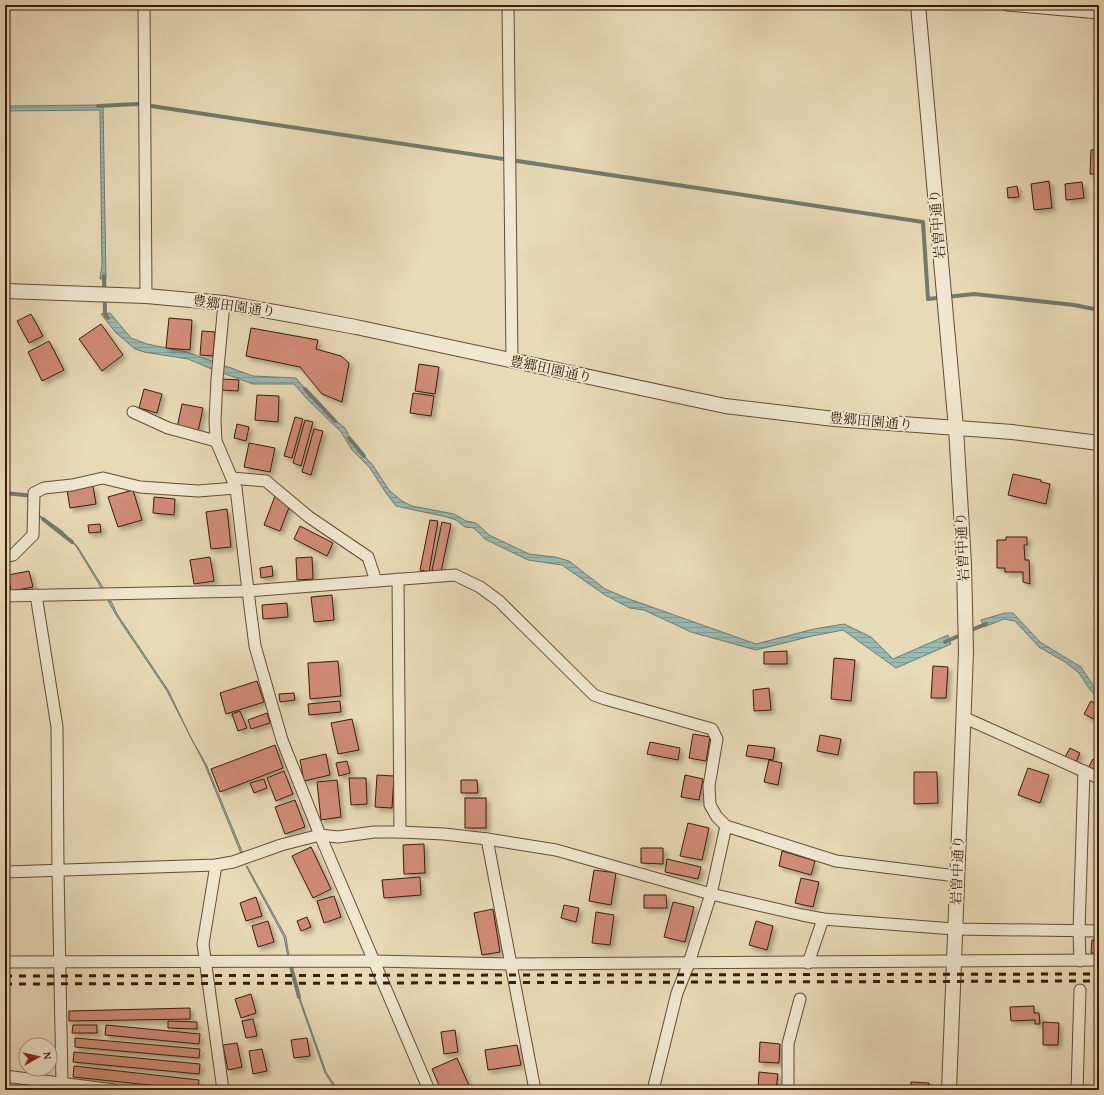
<svg xmlns="http://www.w3.org/2000/svg" width="1104" height="1095" viewBox="0 0 1104 1095" font-family="'Gentium Book Plus','Noto Serif JP',serif">
<style>
.water{fill:url(#water-rules);stroke:#727a6f}
.lines{fill:none;stroke-linecap:round;stroke-linejoin:round}
.stream{stroke:#727a6f;stroke-width:4}
.building{fill:#d18b76;stroke:#391b08;filter:url(#shadow)}
.minor-casing{stroke:#654b34;stroke-width:13}
.tertiary-casing{stroke:#654b34;stroke-width:16}
.minor{stroke:#f0e7d0;stroke-width:11}
.tertiary{stroke:#f0e7d0;stroke-width:14}
.rail{stroke:#391b08;stroke-width:3;stroke-dasharray:7 7;stroke-linecap:butt}
.labels{text-anchor:middle;stroke-width:3.5;stroke-linejoin:round;paint-order:stroke}
.street-label{font-size:14px;fill:#391b08;stroke:#f0e7d0}
</style>
<defs>
<pattern id="water-rules" width="6" height="5" patternUnits="userSpaceOnUse"><rect width="6" height="5" fill="#98bab4"/><path d="M0 2.5h6" fill="none" stroke="#849f99"/></pattern>
<filter id="shadow"><feDropShadow dx="3.5" dy="3.5" stdDeviation="2" flood-color="#0004"/></filter>
</defs>
<rect width="100%" height="100%" fill="#e8dab6"/>
<filter id="stains"><feTurbulence type="fractalNoise" baseFrequency=".005" numOctaves="4"/><feColorMatrix values="0 0 0 0 .2 0 0 0 0 .09 0 0 0 0 .02 0 0 0 .5 -.17"/></filter>
<radialGradient id="worn" r=".72"><stop offset=".6" stop-color="#630" stop-opacity="0"/><stop offset="1" stop-color="#630" stop-opacity=".3"/></radialGradient>
<g class="water">
<polygon points="103,105 106,279 100,279 102,265 100,110 5,111 5,106"/>
<polygon points="110,313 131,338 147,344 187,352 253,376 296,378 323,410 345,428 355,447 372,464 389,490 402,501 412,506 454,514 466,521 476,523 489,535 529,554 555,557 569,561 605,589 629,599 756,644 814,629 844,624 871,637 893,659 948,635 951,644 896,668 843,630 812,636 756,650 691,632 644,610 630,608 605,595 562,565 528,560 497,545 485,539 474,528 465,527 456,520 447,517 396,506 386,493 370,468 352,450 341,432 306,398 294,384 253,384 214,370 188,359 144,352 135,349 116,333 101,314"/>
<polygon points="39,513 40,516 61,530 77,546 104,589 102,589 76,546 60,531 40,517"/>
<polygon points="108,601 111,601 117,614 168,690 192,740 206,764 244,856 242,856 205,765 167,691 116,615"/>
<polygon points="1005,613 1013,613 1040,642 1081,667 1095,688 1099,692 1099,699 1090,690 1079,673 1065,662 1039,647 1015,621 1004,619 984,627 981,620"/>
<polygon points="246,866 247,866 286,937 289,957 288,957 284,937"/>
<polygon points="297,993 298,993 326,1072 338,1090 336,1090 325,1073"/>
</g>
<g class="lines">
<g class="stream">
<polyline points="98,106 138,104 923,222 928,299 974,294 1074,305 1099,310"/>
<polyline points="104,276 105,314 108,318"/>
<polyline points="305,389 335,421"/>
<polyline points="349,438 364,456"/>
<polyline points="5,493 33,496"/>
<polyline points="43,519 72,542"/>
<polyline points="969,631 986,624"/>
<polyline points="945,642 963,634"/>
<polyline points="290,963 299,997"/>
</g>
</g>
<g class="building">
<polygon points="1098,95 1099,95 1099,132 1096,132"/>
<polygon points="1091,150 1099,150 1099,174 1090,174"/>
<polygon points="1049,181 1052,208 1034,210 1031,184"/>
<polygon points="1082,182 1084,198 1066,200 1065,184"/>
<polygon points="1017,186 1019,197 1008,198 1007,188"/>
<polygon points="31,314 43,336 29,343 17,321"/>
<polygon points="169,318 192,320 190,350 166,348"/>
<polygon points="101,324 123,355 102,371 79,339"/>
<polygon points="251,328 318,340 316,349 341,356 349,363 342,402 322,394 300,367 246,356"/>
<polygon points="202,331 215,332 213,356 200,355"/>
<polygon points="49,341 64,370 42,381 28,352"/>
<polygon points="419,364 439,367 435,394 415,391"/>
<polygon points="222,379 239,380 238,391 221,390"/>
<polygon points="144,389 162,394 157,413 139,408"/>
<polygon points="413,393 434,396 431,416 410,413"/>
<polygon points="257,395 279,396 278,422 255,420"/>
<polygon points="182,404 203,408 198,432 177,428"/>
<polygon points="295,417 303,419 292,458 284,456"/>
<polygon points="305,420 313,422 301,466 293,463"/>
<polygon points="237,424 249,427 246,441 234,438"/>
<polygon points="314,429 323,431 311,475 302,472"/>
<polygon points="249,443 275,448 270,472 244,467"/>
<polygon points="1013,474 1041,480 1041,482 1050,484 1046,504 1008,495"/>
<polygon points="93,486 96,504 70,508 67,490"/>
<polygon points="133,490 142,520 118,527 108,497"/>
<polygon points="275,496 291,502 280,531 264,525"/>
<polygon points="154,497 175,499 174,515 153,513"/>
<polygon points="227,509 231,547 211,549 206,512"/>
<polygon points="430,520 438,521 429,572 420,570"/>
<polygon points="442,522 451,524 441,572 432,570"/>
<polygon points="100,524 101,532 89,533 88,525"/>
<polygon points="300,526 333,543 327,556 294,539"/>
<polygon points="1006,537 1027,537 1027,545 1024,545 1025,560 1029,560 1030,584 1023,582 1023,572 1005,572 1005,568 997,568 997,540 1006,540"/>
<polygon points="210,557 214,581 194,584 190,560"/>
<polygon points="312,557 313,579 297,580 296,558"/>
<polygon points="272,566 273,576 261,578 260,568"/>
<polygon points="29,571 33,587 11,591 8,575"/>
<polygon points="332,595 334,620 314,622 311,597"/>
<polygon points="287,603 288,617 263,619 262,605"/>
<polygon points="787,651 787,664 764,664 764,652"/>
<polygon points="834,658 855,660 851,701 831,699"/>
<polygon points="338,661 341,696 310,699 308,663"/>
<polygon points="933,666 948,667 946,698 931,698"/>
<polygon points="257,681 264,702 226,714 220,693"/>
<polygon points="769,688 771,710 754,711 753,690"/>
<polygon points="294,693 295,700 280,702 279,694"/>
<polygon points="340,701 341,712 309,715 308,704"/>
<polygon points="1091,701 1099,706 1099,722 1084,714"/>
<polygon points="240,711 247,728 238,731 232,714"/>
<polygon points="267,713 270,723 251,729 248,720"/>
<polygon points="352,719 359,750 338,754 331,723"/>
<polygon points="693,734 710,737 706,761 689,758"/>
<polygon points="820,735 841,739 838,755 817,751"/>
<polygon points="650,742 680,748 678,760 647,754"/>
<polygon points="275,745 283,768 220,792 211,769"/>
<polygon points="748,745 775,748 773,760 746,756"/>
<polygon points="1070,748 1080,753 1076,762 1065,757"/>
<polygon points="326,754 330,775 304,781 300,760"/>
<polygon points="1093,759 1099,762 1099,773 1088,768"/>
<polygon points="769,760 782,763 778,785 764,782"/>
<polygon points="347,761 350,773 339,776 336,763"/>
<polygon points="1028,768 1049,775 1040,803 1018,795"/>
<polygon points="284,771 293,794 276,801 267,778"/>
<polygon points="914,772 937,772 938,803 914,804"/>
<polygon points="377,775 394,776 392,808 375,807"/>
<polygon points="685,775 703,779 699,800 681,797"/>
<polygon points="349,778 366,778 367,804 351,805"/>
<polygon points="264,779 267,788 254,793 250,783"/>
<polygon points="337,780 341,817 321,820 317,782"/>
<polygon points="461,780 477,780 478,793 461,793"/>
<rect x="465" y="798" width="21" height="30"/>
<polygon points="295,800 305,827 285,834 275,807"/>
<polygon points="688,823 709,828 702,860 680,856"/>
<polygon points="424,844 425,873 404,874 403,845"/>
<polygon points="311,847 331,889 313,898 292,856"/>
<polygon points="641,848 663,848 663,864 641,863"/>
<polygon points="782,851 815,861 811,875 779,866"/>
<polygon points="667,859 701,867 698,879 665,872"/>
<polygon points="594,870 616,873 611,905 589,901"/>
<polygon points="420,877 421,895 384,898 382,880"/>
<polygon points="801,878 819,882 813,907 795,903"/>
<polygon points="644,895 666,895 667,908 644,908"/>
<polygon points="334,896 341,917 324,923 317,901"/>
<polygon points="256,897 262,916 246,921 240,903"/>
<polygon points="673,902 694,907 685,942 664,937"/>
<polygon points="564,905 579,908 576,922 561,918"/>
<polygon points="493,909 500,952 482,955 474,913"/>
<polygon points="596,912 614,915 610,945 592,943"/>
<polygon points="307,917 311,927 301,931 297,921"/>
<polygon points="268,921 274,942 258,947 252,926"/>
<polygon points="756,921 773,926 767,950 749,945"/>
<polygon points="1092,940 1099,940 1099,953 1091,953"/>
<polygon points="251,994 256,1013 241,1018 235,999"/>
<polygon points="1034,1006 1034,1013 1039,1013 1040,1024 1035,1024 1035,1020 1011,1021 1010,1007"/>
<polygon points="190,1008 190,1019 69,1021 69,1011"/>
<polygon points="253,1019 257,1036 246,1038 242,1021"/>
<polygon points="168,1021 197,1022 197,1029 168,1028"/>
<polygon points="1043,1022 1059,1023 1058,1045 1043,1045"/>
<polygon points="73,1025 97,1025 97,1033 72,1033"/>
<polygon points="106,1025 200,1034 199,1044 105,1035"/>
<polygon points="455,1030 458,1052 444,1054 441,1032"/>
<polygon points="75,1038 200,1049 199,1058 75,1047"/>
<polygon points="307,1038 310,1056 294,1058 291,1040"/>
<polygon points="760,1042 780,1044 779,1063 759,1062"/>
<polygon points="237,1043 242,1067 228,1070 223,1045"/>
<polygon points="517,1045 521,1065 488,1070 485,1050"/>
<polygon points="262,1049 267,1071 253,1074 249,1051"/>
<polygon points="74,1052 200,1064 199,1074 73,1062"/>
<polygon points="457,1058 471,1090 441,1090 432,1069"/>
<polygon points="74,1066 199,1080 198,1090 73,1077"/>
<polygon points="759,1072 778,1074 776,1090 758,1090"/>
<polygon points="911,1082 929,1083 929,1090 911,1090"/>
<rect x="964" y="1088" width="21" height="2"/>
</g>
<g class="lines">
<defs>
<g id="minor">
<polyline points="144,5 146,296"/>
<polyline points="508,5 512,361"/>
<polyline points="1007,5 1099,13"/>
<polyline points="224,303 217,379 215,421 216,441 236,488 248,591 255,646 282,740 320,835 429,1090"/>
<polyline points="133,412 168,428 216,441"/>
<polyline points="232,478 266,481 309,517 368,557 376,581"/>
<polyline points="5,557 13,555 33,535 34,493 44,488 72,485 103,478 140,487 198,491 236,488"/>
<polyline points="398,579 400,832"/>
<polyline points="36,595 57,727 58,870 62,1084 61,1090"/>
<polyline points="5,596 248,591 455,575 480,587 499,601 594,695 605,699 712,729 717,739 709,786 710,805 717,817 726,826 711,894 689,963 677,993 653,1090"/>
<polyline points="963,717 1099,778"/>
<polyline points="726,826 836,861 956,876"/>
<polyline points="487,839 535,1090"/>
<polyline points="216,865 203,944 223,1090"/>
<polyline points="5,872 216,865 233,862 281,845 320,835 338,837 374,832 400,832 444,834 487,839 556,850 711,894 802,915 823,919 954,929 1099,931"/>
<polyline points="1080,961 1079,931 1084,771"/>
<polyline points="5,962 374,961 511,964 1099,960"/>
<polyline points="808,963 823,919"/>
<polyline points="5,1076 114,1090"/>
<polyline points="788,1090 788,1044 800,999"/>
<polyline points="1077,1090 1080,990"/>
</g>
<g id="tertiary">
<polyline points="918,5 956,428 964,564 966,652 949,1090"/>
<polyline points="5,291 146,296 224,303 286,314 356,327 725,406 834,419 1012,432 1099,443"/>
</g>
</defs>
<use href="#minor" class="minor-casing"/>
<use href="#tertiary" class="tertiary-casing"/>
<use href="#minor" class="minor"/>
<use href="#tertiary" class="tertiary"/>
<g class="rail">
<polyline points="5,976 1099,974"/>
<polyline points="5,984 1099,981"/>
</g>
</g>
<g class="labels">
<g class="street-label">
<text transform="translate(937 224) rotate(-95)" y="5">岩曽中通り</text>
<text transform="translate(234 306) rotate(8)" y="5">豊郷田園通り</text>
<text transform="translate(551 369) rotate(12)" y="5">豊郷田園通り</text>
<text transform="translate(871 421) rotate(5)" y="5">豊郷田園通り</text>
<text transform="translate(962 547) rotate(-93)" y="5">岩曽中通り</text>
<text transform="translate(957 870) rotate(-88)" y="5">岩曽中通り</text>
</g>
</g>
<rect width="1104" height="1095" fill="none" stroke="#e8dab6" stroke-width="20"/>
<rect x="6" y="6" width="1092" height="1083" fill="none" stroke="#391b08" stroke-width="2"/>
<rect x="10" y="10" width="1084" height="1075" fill="none" stroke="#391b08"/>
<g transform="translate(38 1057) rotate(82)"><circle r="19" fill="#f0e7d0" stroke="#a79580"/>
<path d="M0-3L7 15L0 10L-7 15Z" fill="#8f2418"/>
<text y="-6" font-size="11" font-weight="bold" text-anchor="middle" fill="#391b08">N</text>
</g>
<rect width="100%" height="100%" filter="url(#stains)"/>
<rect width="100%" height="100%" fill="url(#worn)"/>
</svg>
